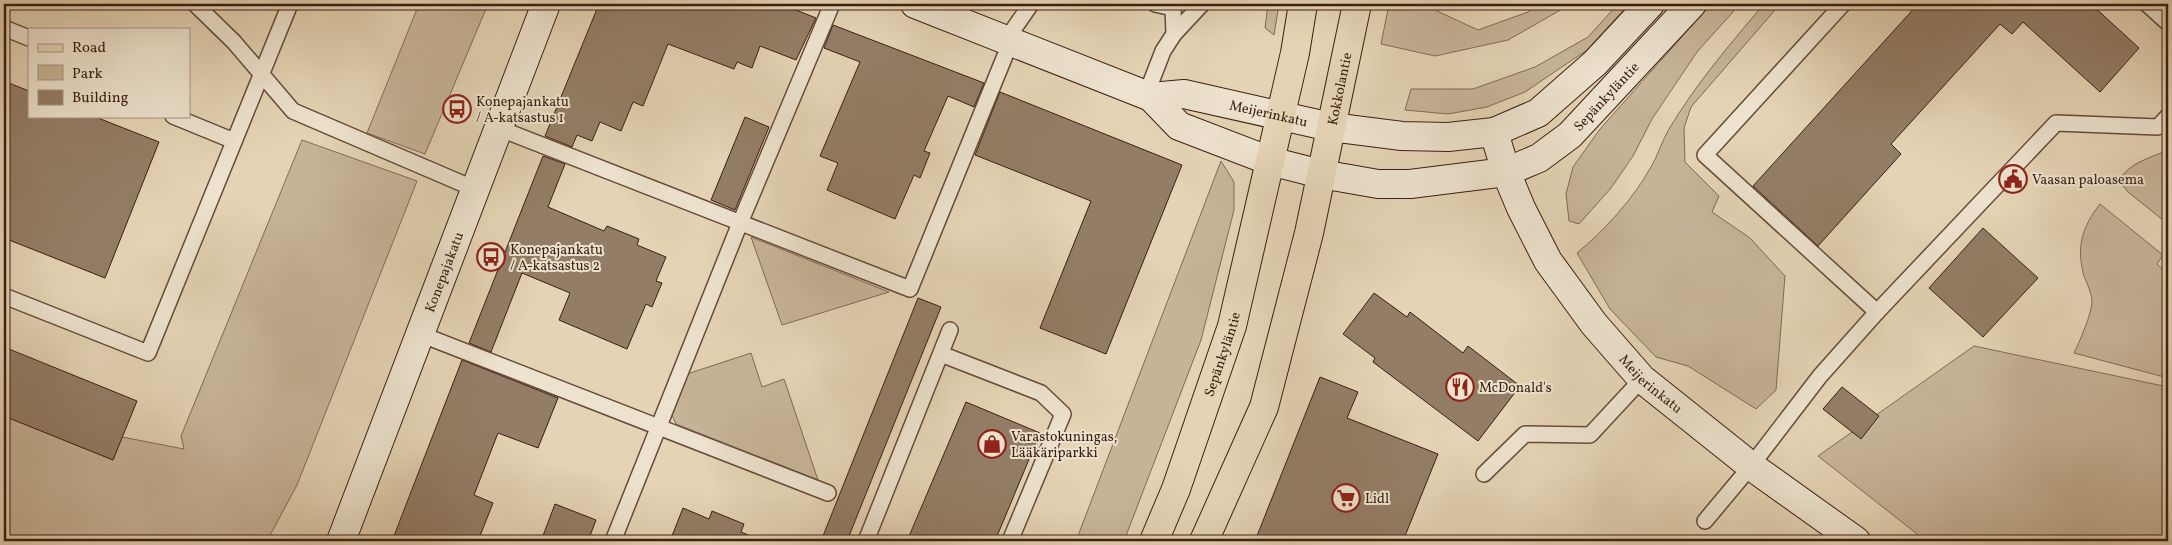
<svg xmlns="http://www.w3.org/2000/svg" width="2172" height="545" viewBox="0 0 2172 545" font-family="Vollkorn,serif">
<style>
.green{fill:#c7b498;stroke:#816a54}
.building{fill:#937d66;stroke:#3b1f11}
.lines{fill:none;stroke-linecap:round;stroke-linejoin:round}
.lane-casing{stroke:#654c3a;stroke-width:18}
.secondary-casing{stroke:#3b1f11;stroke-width:30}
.primary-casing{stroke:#3b1f11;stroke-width:30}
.lane{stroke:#ede2ce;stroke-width:15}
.secondary{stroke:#ede2ce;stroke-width:28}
.primary{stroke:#e4d3b4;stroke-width:28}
.labels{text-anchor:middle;stroke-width:4;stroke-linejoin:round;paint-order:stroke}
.street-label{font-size:14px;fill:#3b1f11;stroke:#ede2ce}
.poi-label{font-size:14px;fill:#3b1f11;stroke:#ede2ce;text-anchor:start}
</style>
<rect width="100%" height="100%" fill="#e4d3b4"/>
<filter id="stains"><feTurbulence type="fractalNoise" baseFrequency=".004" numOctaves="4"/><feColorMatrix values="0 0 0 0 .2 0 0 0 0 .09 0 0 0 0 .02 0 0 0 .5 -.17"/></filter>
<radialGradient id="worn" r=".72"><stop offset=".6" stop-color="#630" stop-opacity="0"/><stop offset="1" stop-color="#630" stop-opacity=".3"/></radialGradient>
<g class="green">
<polygon points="419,4 488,4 425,154 367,133"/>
<polygon points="1268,4 1279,4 1274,35 1265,28"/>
<polygon points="1389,4 1438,4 1437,11 1478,30 1528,12 1537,4 1571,4 1508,40 1435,56 1381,44"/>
<polygon points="1618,4 1629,4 1587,50 1525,92 1487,107 1448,114 1405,110 1411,89 1473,89 1535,67 1588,37"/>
<polygon points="1711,4 1740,4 1697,52 1652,119 1633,156 1611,188 1579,224 1569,221 1566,194 1573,167 1600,129"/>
<path d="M1764 4H1776L1775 10 1691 107 1684 128 1685 162 1719 196 1712 212 1750 238 1785 276 1776 390 1756 409 1688 366 1656 357 1610 309 1577 253C1605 230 1633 199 1651 167 1658 155 1662 141 1669 129 1696 84 1730 44 1764 4Z"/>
<path d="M2168 129V224L2128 192 2119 181C2127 164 2149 158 2166 151V131Z"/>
<polygon points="302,140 417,181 297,485 267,541 4,541 4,416 113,460 122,437 184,449 181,436"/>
<polygon points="1221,161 1234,182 1234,210 1201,340 1124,541 1076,541"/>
<path d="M2100 204 2163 255 2157 264 2168 274V378L2074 353C2079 343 2092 313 2092 302 2092 294 2087 283 2084 276 2076 247 2082 227 2100 204Z"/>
<polygon points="751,237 889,292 782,325"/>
<polygon points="1974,346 2168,387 2168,541 1926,541 1818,456"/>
<polygon points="751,353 762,387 784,379 818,480 676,424 672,415 687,374"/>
</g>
<g class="building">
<polygon points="599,4 781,4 816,18 796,60 760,46 752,68 737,62 734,69 668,44 643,106 633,102 621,131 600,122 592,141 577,135 572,147 545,136"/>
<polygon points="1918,4 2091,4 2139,48 2100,92 2023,22 2012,34 2000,24 1891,144 1901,154 1818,246 1753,186"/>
<polygon points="833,25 984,83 974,107 948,96 924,151 930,153 920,178 914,175 895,219 827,190 838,163 820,156 860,62 824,48"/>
<polygon points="4,81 29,91 29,116 93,116 159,142 105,278 4,238"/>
<polygon points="1000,92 1182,165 1106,354 1040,328 1091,201 975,155"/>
<polygon points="745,117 769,127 735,210 711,200"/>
<polygon points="543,156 565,164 548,207 604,231 607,226 639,239 637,245 666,257 656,281 662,283 652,307 646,304 627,349 559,320 570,293 522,273 491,352 469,343"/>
<polygon points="1983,228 2038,278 1983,337 1929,288"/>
<polygon points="1374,293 1407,317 1410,312 1463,353 1468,346 1520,386 1478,441 1373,362 1375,358 1343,334"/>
<polygon points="918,298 941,307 847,541 821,541"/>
<polygon points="4,347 137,401 113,460 4,416"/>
<polygon points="462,360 558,398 538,448 498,433 474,495 493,503 478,541 392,541"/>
<polygon points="1320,377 1358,392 1347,418 1438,454 1403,541 1255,541"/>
<polygon points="1842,387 1879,416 1861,439 1823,409"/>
<polygon points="966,402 1040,433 995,541 907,541"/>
<polygon points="555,504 596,520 588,541 541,541"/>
<polygon points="683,508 709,519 712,511 744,524 741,532 762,541 670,541"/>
</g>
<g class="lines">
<defs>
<g id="lane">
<polyline points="195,4 234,42 293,111 475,189"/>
<polyline points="1843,4 1705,155 1877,312 2056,123 2158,127 2168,116"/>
<polyline points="2147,4 2168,23"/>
<polyline points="4,28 29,38"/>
<polyline points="1174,34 1202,4"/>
<polyline points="1006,40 1031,4"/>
<polyline points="1146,95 1163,51 1174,34 1173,8 1155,4"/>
<polyline points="173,116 234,141"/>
<polyline points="498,128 910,289 1011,41"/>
<polyline points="4,296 148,353 290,4"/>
<polyline points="420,334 828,493"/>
<polyline points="941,354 1041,393 1063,414 1010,541"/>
<polyline points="1484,474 1525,434 1590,435 1642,379"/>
<polyline points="1705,521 1751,466 1820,376 1877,312"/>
<polyline points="613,541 740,223 832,4"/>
<polyline points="866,541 950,330"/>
</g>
<g id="secondary">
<path id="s1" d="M915 4 1151 97 1179 126 1270 161 1321 174 1378 184H1410L1506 172 1539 158 1570 135 1692 4"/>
<path id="s2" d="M1151 97 1184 94 1331 127 1402 136 1448 137 1494 132 1538 113 1595 63 1650 4"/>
<path id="s3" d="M1494 132 1506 172 1521 208 1548 261 1594 324 1642 379 1751 466 1856 541"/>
<path id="s4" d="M341 541 546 4"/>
</g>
<g id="primary">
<path id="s5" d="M1154 541 1176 489 1232 326 1295 53 1303 4"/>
<path id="s6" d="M1204 541 1264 407 1309 233 1357 4"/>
</g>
</defs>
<use href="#lane" class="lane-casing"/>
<use href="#secondary" class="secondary-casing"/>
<use href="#primary" class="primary-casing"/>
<use href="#lane" class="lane"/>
<use href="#secondary" class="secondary"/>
<use href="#primary" class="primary"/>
</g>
<defs>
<symbol id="bus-ring" viewBox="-11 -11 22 22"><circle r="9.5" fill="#ede2ce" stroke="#8f2418" stroke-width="1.5"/><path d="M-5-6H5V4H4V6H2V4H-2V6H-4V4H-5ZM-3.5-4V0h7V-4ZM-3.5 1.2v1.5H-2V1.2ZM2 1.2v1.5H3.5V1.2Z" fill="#8f2418"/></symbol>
<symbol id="civic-ring" viewBox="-11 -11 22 22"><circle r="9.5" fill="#ede2ce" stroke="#8f2418" stroke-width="1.5"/><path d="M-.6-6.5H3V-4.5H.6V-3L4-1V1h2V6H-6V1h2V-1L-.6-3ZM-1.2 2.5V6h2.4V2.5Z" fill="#8f2418"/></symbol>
<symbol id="restaurant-ring" viewBox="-11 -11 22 22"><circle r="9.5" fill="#ede2ce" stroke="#8f2418" stroke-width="1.5"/><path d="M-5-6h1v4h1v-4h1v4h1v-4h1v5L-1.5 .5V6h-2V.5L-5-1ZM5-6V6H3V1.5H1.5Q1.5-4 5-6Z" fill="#8f2418"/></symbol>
<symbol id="shop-ring" viewBox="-11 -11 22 22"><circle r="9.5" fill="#ede2ce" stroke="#8f2418" stroke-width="1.5"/><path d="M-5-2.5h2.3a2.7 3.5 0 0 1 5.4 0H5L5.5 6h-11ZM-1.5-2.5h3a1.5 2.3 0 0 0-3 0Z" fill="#8f2418"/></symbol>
<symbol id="supermarket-ring" viewBox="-11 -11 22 22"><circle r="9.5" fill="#ede2ce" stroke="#8f2418" stroke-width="1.5"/><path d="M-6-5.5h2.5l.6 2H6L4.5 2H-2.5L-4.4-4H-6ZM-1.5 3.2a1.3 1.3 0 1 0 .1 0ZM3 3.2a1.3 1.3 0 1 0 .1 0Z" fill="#8f2418"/></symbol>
</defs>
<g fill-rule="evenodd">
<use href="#bus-ring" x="441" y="93" width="32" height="32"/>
<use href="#civic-ring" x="1997" y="163" width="32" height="32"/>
<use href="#bus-ring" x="475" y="241" width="32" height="32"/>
<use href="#restaurant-ring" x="1444" y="371" width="32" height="32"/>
<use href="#shop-ring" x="976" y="428" width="32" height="32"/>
<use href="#supermarket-ring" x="1330" y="482" width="32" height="32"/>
</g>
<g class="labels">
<g class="street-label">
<text dy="5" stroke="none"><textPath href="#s6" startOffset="474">Kokkolantie</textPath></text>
<text dy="5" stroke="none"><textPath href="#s1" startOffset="758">Sepänkyläntie</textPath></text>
<text dy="5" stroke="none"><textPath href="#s2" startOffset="120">Meijerinkatu</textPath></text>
<text dy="5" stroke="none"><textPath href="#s4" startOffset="288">Konepajakatu</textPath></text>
<text dy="5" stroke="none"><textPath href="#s5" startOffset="199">Sepänkyläntie</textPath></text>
<text dy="5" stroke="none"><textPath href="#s3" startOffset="301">Meijerinkatu</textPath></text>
</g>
<g class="poi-label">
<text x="476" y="106">Konepajankatu<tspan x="476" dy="16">/ A-katsastus 1</tspan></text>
<text x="2032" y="184">Vaasan paloasema</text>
<text x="510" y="254">Konepajankatu<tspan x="510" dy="16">/ A-katsastus 2</tspan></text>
<text x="1479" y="392">McDonald's</text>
<text x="1011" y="441">Varastokuningas,<tspan x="1011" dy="16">Lääkäriparkki</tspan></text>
<text x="1365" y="503">Lidl</text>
</g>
</g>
<rect width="2172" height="545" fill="none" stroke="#e4d3b4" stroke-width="20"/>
<rect x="5" y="5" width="2162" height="535" fill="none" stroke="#3b1f11" stroke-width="2.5"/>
<rect x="10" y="10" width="2152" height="525" fill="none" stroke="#3b1f11"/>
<rect x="28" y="28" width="162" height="90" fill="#ede2ce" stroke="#a69482"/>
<rect x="38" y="44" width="25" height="8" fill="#e4d3b4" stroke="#a69482"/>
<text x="72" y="52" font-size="15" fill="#3b1f11">Road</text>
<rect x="38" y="65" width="25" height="15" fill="#c7b498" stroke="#a69482"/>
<text x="72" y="78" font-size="15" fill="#3b1f11">Park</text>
<rect x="38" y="90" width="25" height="15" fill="#937d66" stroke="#a69482"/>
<text x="72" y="102" font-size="15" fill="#3b1f11">Building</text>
<rect width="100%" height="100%" filter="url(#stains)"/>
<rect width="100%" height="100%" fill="url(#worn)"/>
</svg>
